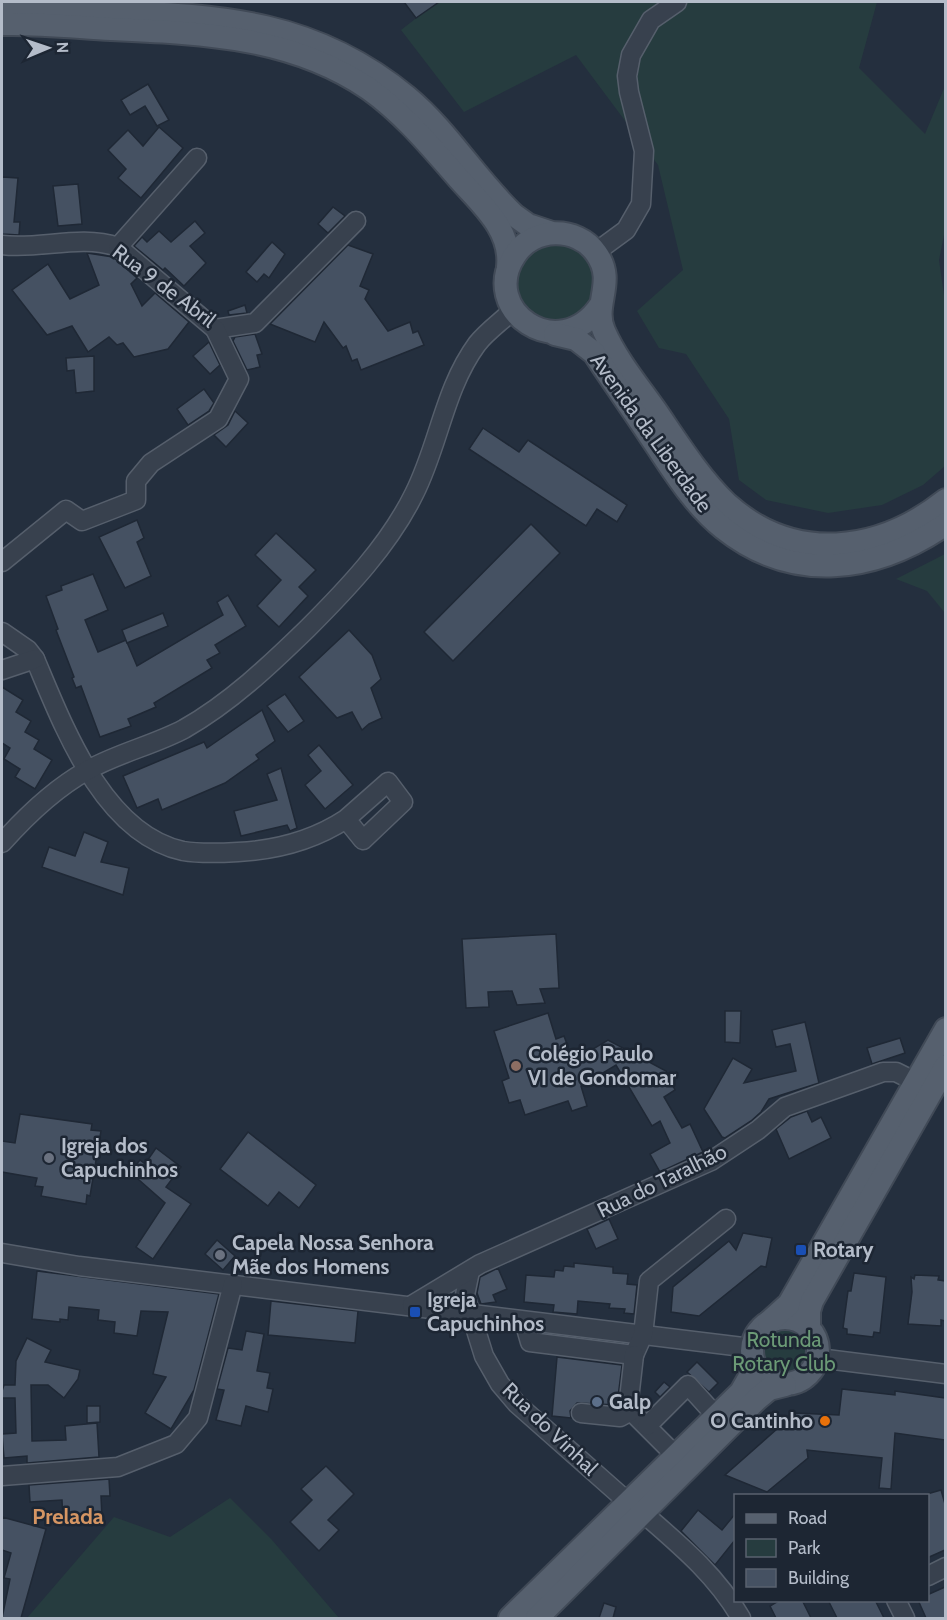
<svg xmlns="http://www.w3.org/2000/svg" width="947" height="1620" viewBox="0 0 947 1620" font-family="Cabin,sans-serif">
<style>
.green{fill:#263c3f}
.building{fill:#455162;stroke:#1f2835;stroke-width:1.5}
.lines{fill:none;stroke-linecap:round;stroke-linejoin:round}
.minor-casing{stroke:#565f6c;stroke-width:21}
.major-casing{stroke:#414a57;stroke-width:26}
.minor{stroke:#38414e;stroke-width:18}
.major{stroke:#56606e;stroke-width:22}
.education-dot{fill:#8d6e63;stroke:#1d2633;stroke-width:2}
.worship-dot{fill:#6b7280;stroke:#1d2633;stroke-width:2}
.transit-dot{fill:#1a4fb4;stroke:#1d2633;stroke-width:2}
.service-dot{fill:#5c6f8a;stroke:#1d2633;stroke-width:2}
.food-dot{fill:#e8710a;stroke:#1d2633;stroke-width:2}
.labels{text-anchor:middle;stroke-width:5;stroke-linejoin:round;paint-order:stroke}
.street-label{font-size:21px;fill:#b4bcc9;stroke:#1d2633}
.poi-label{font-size:21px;font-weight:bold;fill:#b4bcc9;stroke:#1d2633;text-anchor:start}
.park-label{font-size:21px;fill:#6b9a76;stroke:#1d2633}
.neighbourhood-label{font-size:22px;font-weight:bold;fill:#d59563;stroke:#1d2633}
</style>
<rect width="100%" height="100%" fill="#242f3e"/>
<g class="green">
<polygon points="437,2 877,2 859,68 925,134 945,86 946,225 939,260 946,309 945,466 923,485 882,505 828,513 766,500 739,480 729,419 686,354 659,348 637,311 683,270 658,165 576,55 464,112 401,30"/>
<circle cx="556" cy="283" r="40"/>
<polygon points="945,554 945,613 927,591 896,579"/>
<circle cx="784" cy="1352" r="23"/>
<polygon points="230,1498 272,1540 339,1618 27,1618 114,1517 170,1537"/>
</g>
<g class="building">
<polygon points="404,2 439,2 416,18"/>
<polygon points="148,84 169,120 157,126 145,106 130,115 121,100"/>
<polygon points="159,127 183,148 141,198 118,178 126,169 108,150 128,130 143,146"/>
<polygon points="2,177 18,178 14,222 20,222 19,235 2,234"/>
<polygon points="78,184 82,224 58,226 53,186"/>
<polygon points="333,207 345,216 328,233 318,224"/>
<polygon points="195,221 205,233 190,246 206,263 184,286 165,268 163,270 134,246 142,237 147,242 159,231 171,242"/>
<polygon points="272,242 285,254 269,278 264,274 257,282 246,272"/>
<polygon points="348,245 373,254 360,286 369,290 365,299 388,331 410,322 413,333 418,331 424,345 361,370 357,359 352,361 346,346 343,348 324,322 315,342 270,324"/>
<polygon points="87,253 113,257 137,278 131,284 142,306 155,293 189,322 168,349 134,357 123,343 117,345 109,337 88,352 72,326 47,335 12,290 48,264 70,299 99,285"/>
<polygon points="245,305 247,313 229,315 228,311"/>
<polygon points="255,334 262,354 257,355 260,367 247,370 233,341 235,337"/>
<polygon points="209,342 220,365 210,374 193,356"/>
<polygon points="94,356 94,391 76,393 74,370 67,371 66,358"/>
<polygon points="204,389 214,403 209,411 188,425 177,409"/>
<polygon points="235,411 248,423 226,447 214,435 228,425"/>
<polygon points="483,428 519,452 528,440 627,505 617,522 597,509 586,526 469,449"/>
<polygon points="137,520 144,538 137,542 151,576 125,588 99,537"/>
<polygon points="531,524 560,553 453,661 424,632"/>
<polygon points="276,533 316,570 299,587 308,596 279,627 257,606 281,580 255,555"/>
<polygon points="93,574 108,610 85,620 98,652 126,640 137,666 223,615 217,602 228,595 246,626 215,645 220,653 207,660 212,668 154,703 156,707 128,719 131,726 100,737 81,686 76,688 72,678 74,677 56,630 58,629 46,596 62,590 61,586"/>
<polygon points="163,613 168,626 127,643 122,630"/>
<polygon points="349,630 372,655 381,679 371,688 382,718 369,724 362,730 352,712 337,718 299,677"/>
<polygon points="2,687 23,700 16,712 31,721 25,732 39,740 34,749 52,760 35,789 15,777 20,769 4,759 10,748 2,743"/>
<polygon points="285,694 304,721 288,732 267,706"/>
<polygon points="262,710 275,741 256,755 259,759 225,783 162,810 158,799 137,808 123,776 204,742 207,748"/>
<polygon points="319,745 353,785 325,809 305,785 321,771 308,755"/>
<polygon points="281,768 297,828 290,831 287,825 241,836 234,811 277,800 267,774"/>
<polygon points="84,832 108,842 101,862 129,868 123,895 42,867 49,847 75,856"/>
<polygon points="556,934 559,988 540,989 545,1003 517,1005 512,991 488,992 489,1007 466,1008 462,939"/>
<polygon points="725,1011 741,1011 740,1043 725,1042"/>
<polygon points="548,1013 556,1039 564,1036 573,1061 608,1040 666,1071 675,1090 664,1097 682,1128 690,1124 703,1152 660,1172 650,1154 670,1143 660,1121 652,1126 616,1065 581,1086 587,1106 572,1111 568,1101 525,1115 520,1100 509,1103 502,1081 509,1078 494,1031"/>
<polygon points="805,1022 819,1083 769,1099 761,1112 751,1121 725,1138 722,1137 704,1109 733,1058 752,1069 744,1083 796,1071 790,1044 776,1047 772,1030"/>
<polygon points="900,1038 905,1053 872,1064 867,1048"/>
<polygon points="807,1111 812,1122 821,1117 831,1138 789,1159 776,1129 791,1117"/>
<polygon points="20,1114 92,1124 91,1130 101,1131 90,1196 87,1195 86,1204 41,1196 43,1187 35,1186 37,1178 2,1172 2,1141 15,1143"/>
<polygon points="248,1132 316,1185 299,1208 279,1192 268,1206 220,1169"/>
<polygon points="156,1148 181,1167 166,1187 191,1204 153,1259 136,1247 165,1203 130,1172 140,1160 145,1164"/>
<polygon points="609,1219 618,1239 596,1249 587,1229"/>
<polygon points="743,1233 772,1238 766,1267 761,1266 699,1316 671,1312 673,1287 729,1241 736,1250"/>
<polygon points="217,1240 235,1256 223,1270 205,1254"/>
<polygon points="574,1263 613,1267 613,1273 628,1274 627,1284 637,1285 634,1314 624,1313 625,1309 609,1308 610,1304 578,1301 577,1314 553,1312 554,1305 524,1302 526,1275 554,1277 555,1270 563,1271 564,1266 574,1267"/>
<polygon points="498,1268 507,1289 493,1295 496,1302 481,1304 477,1293 480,1277"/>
<polygon points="37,1271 219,1294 194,1390 171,1429 145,1413 166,1377 153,1374 168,1312 141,1311 137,1336 114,1333 115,1322 98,1320 99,1310 69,1307 68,1320 60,1319 60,1322 32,1319"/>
<polygon points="854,1273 886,1277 880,1333 874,1332 873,1337 847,1334 847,1329 843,1328 848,1291 851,1291"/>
<polygon points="915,1275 939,1276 938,1280 945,1281 945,1321 941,1320 941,1326 908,1324 912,1292 911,1277 914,1279"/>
<polygon points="271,1301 358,1311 355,1343 268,1335"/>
<polygon points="246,1331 264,1334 257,1371 270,1373 267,1388 273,1389 268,1412 246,1406 241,1426 216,1420 224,1390 217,1389 228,1348 242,1350"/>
<polygon points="27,1338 51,1350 45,1362 80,1370 78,1379 64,1398 48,1385 31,1385 32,1441 66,1440 65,1426 97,1423 99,1457 27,1463 27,1456 4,1458 2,1434 16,1433 15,1398 2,1398 2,1391 4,1385 15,1385 16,1361"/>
<polygon points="557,1357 622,1365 617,1405 577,1403 570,1411 571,1418 552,1416"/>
<polygon points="697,1362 718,1383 709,1392 687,1372"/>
<polygon points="664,1382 670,1387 660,1397 655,1392"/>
<polygon points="842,1389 895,1395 895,1391 945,1398 945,1440 895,1433 891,1489 879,1488 882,1458 807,1450 808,1458 767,1492 725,1475 795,1413 839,1415"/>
<polygon points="87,1406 100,1406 100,1422 87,1423"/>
<polygon points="326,1466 354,1494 328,1520 339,1530 319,1551 290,1522 312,1500 301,1489"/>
<polygon points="109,1479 110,1496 101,1496 102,1517 63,1520 62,1500 30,1502 29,1485"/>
<polygon points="941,1490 945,1504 945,1550 927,1558 927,1494"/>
<polygon points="698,1510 722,1530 735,1514 735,1540 715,1565 681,1531"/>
<polygon points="2,1517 46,1529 21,1618 2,1618 10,1579 4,1578 11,1553 2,1550"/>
<polygon points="945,1587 945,1618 926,1618 918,1600 927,1600 927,1595"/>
<polygon points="780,1600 802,1600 811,1618 776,1618 770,1606"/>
<polygon points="828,1600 875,1600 884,1618 837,1618"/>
<polygon points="604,1603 616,1607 613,1618 599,1618"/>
</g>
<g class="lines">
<defs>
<g id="minor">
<path d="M2 245C40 250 80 234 118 247L215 329 255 323 356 221"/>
<polyline points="118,247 197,158"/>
<polyline points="596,252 626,230 641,204 644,151 629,92 627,76 631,55 651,20 677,2"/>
<polyline points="2,562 66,510 82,521 136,500 136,481 151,463 218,419 239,379 215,329"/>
<path d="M2 632 28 650 35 659C63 725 103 834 183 851 201 854 221 853 238 852 277 850 314 840 346 819L363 840 403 802 388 782 346 819"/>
<polyline points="2,670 35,659"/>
<path d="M2 843C27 815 55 788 88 770 118 753 154 745 184 729 230 703 270 665 307 629 347 589 389 545 414 494 439 445 444 389 477 344 487 331 502 321 513 310"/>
<polyline points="2,1253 79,1266 751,1348"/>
<polyline points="470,1271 465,1295 484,1356 500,1384 517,1404 629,1503"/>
<polyline points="412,1305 480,1264 711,1161 758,1130 785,1107 883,1072 896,1072 916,1082"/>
<polyline points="524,1321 530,1342 634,1355 643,1335 649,1281 726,1219"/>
<polyline points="634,1355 628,1408 676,1456"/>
<polyline points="818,1358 946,1374"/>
<polyline points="581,1413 620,1417 631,1411"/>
<polyline points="647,1426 688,1385 716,1416"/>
<polyline points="2,1476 118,1467 176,1444 198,1418 233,1284"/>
<path d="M643 1513C681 1546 716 1575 741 1618"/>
<polyline points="928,1576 946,1567"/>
<polyline points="896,1600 905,1618"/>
</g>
<g id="major">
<path d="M2 6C29 11 60 9 88 10 209 16 308 15 407 97 448 131 475 178 514 215L528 225 552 233"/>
<path d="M2 24C38 23 75 27 111 29 201 33 292 36 369 89 404 114 431 147 459 179 482 205 512 230 508 267"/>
<path d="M600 306C559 366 478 310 515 255 533 227 577 226 596 253 617 282 592 304 604 331 617 361 640 388 658 414 679 445 700 478 727 504 794 564 879 553 946 500"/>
<path d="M555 334 576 339 594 353C613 382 633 410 652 439 673 470 693 504 723 528 793 584 875 573 946 524"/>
<circle cx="785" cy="1351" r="33"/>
<polyline points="769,1322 789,1304 946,1029"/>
<polyline points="809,1328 809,1311 812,1301 946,1066"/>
<polyline points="510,1618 741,1392 752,1373 752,1359"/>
<polyline points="537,1618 757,1399 769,1389 785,1385"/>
</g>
</defs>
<use href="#minor" class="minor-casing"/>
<use href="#major" class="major-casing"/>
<use href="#minor" class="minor"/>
<use href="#major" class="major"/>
</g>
<circle class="education-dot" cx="516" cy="1066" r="6"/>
<g class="worship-dot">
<circle cx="49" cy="1158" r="6"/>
<circle cx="220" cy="1255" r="6"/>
</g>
<g class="transit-dot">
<rect x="795" y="1244" width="12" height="12" rx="3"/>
<rect x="409" y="1306" width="12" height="12" rx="3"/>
</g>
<circle class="service-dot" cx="597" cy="1402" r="6"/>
<circle class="food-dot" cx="825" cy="1421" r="6"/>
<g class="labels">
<g class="street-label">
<text transform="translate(164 286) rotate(37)" y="7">Rua 9 de Abril</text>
<text transform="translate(651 433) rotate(54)" y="7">Avenida da Liberdade</text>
<text transform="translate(662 1181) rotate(-26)" y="7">Rua do Taralhão</text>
<text transform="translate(550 1429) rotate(44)" y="7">Rua do Vinhal</text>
</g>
<g class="poi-label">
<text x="528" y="1061">Colégio Paulo<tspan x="528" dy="24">VI de Gondomar</tspan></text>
<text x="61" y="1153">Igreja dos<tspan x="61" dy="24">Capuchinhos</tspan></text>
<text x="232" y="1250">Capela Nossa Senhora<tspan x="232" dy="24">Mãe dos Homens</tspan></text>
<text x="813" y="1257">Rotary</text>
<text x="427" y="1307">Igreja<tspan x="427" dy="24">Capuchinhos</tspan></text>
<text x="609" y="1409">Galp</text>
<text x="813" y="1428" text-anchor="end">O Cantinho</text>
</g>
<g class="park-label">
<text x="784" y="1347">Rotunda<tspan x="784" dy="24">Rotary Club</tspan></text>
</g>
<g class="neighbourhood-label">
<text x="68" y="1524">Prelada</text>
</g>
</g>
<rect width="947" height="1620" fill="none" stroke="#b4bcc9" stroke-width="6"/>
<rect x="734" y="1494" width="195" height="108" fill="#1d2633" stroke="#59626f" stroke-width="1.5"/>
<rect x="746" y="1514" width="30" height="9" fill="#56606e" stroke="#59626f" stroke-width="1.5"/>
<text x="788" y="1524" font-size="18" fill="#b4bcc9">Road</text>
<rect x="746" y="1539" width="30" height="18" fill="#263c3f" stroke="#59626f" stroke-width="1.5"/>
<text x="788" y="1554" font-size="18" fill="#b4bcc9">Park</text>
<rect x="746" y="1569" width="30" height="18" fill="#455162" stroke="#59626f" stroke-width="1.5"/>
<text x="788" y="1584" font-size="18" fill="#b4bcc9">Building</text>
<g transform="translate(48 48) rotate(88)" stroke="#1d2633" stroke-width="4.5" paint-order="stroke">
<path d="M0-4.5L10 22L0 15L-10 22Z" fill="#b4bcc9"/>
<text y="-9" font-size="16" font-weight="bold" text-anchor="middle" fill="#b4bcc9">N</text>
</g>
</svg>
